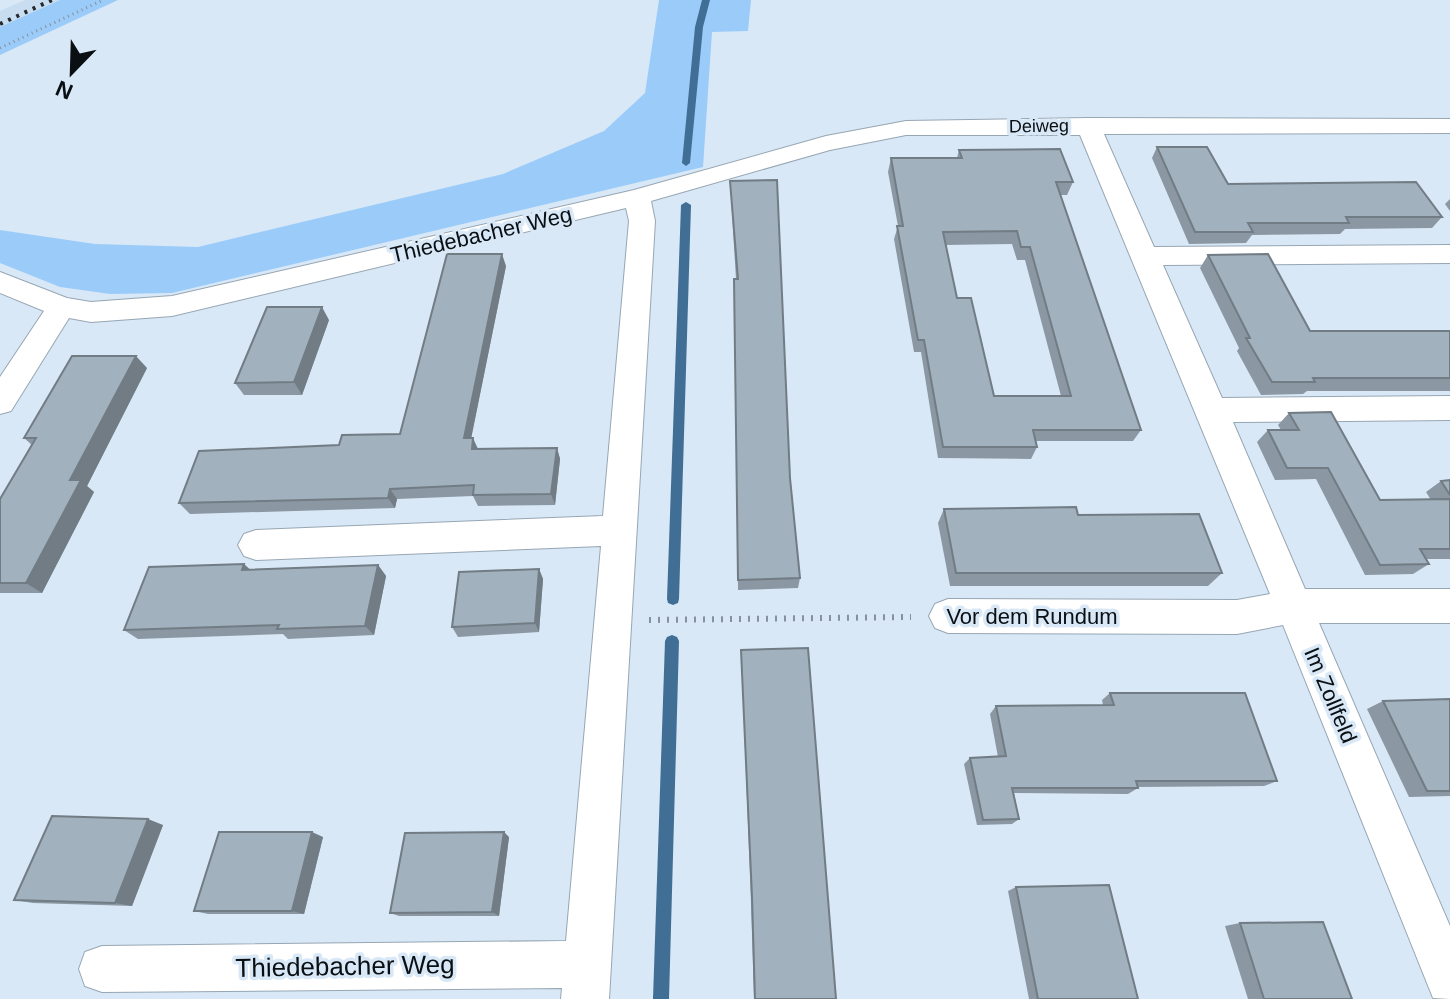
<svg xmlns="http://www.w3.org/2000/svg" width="1450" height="999" viewBox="0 0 1450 999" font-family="Helvetica,sans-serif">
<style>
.built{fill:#c8ddf0}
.green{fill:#9bccf9}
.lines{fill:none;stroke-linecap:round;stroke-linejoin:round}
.stream{fill:#416e95;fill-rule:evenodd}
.minor-casing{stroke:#97a6b3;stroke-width:2}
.path-far1{stroke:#86919b;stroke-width:3;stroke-dasharray:1 4;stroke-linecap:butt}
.path{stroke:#86919b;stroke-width:6;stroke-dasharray:2 7;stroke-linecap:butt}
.minor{fill:#fff;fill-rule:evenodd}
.rail{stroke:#23292f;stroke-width:4;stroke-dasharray:3 6;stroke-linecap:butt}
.wall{fill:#8b98a3;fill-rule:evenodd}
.shaded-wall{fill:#717c85}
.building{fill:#a2b1be;stroke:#717c85;stroke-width:2;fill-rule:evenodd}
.labels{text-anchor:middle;stroke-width:7;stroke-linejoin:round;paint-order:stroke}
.far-street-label{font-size:18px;fill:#0a0f14;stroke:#d9e8f6}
.street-label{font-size:22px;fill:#0a0f14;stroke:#d9e8f6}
.near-street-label{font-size:26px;fill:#0a0f14;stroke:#d9e8f6}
</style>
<rect width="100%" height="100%" fill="#d9e8f6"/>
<polygon class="built" points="25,0 60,0 0,27 0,11"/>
<g class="green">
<polygon points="60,0 118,0 0,55 0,27"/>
<polygon points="659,0 751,0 748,31 712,32 703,167 172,293 110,294 60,287 0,263 0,230 95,244 198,247 503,174 604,131 645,93"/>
</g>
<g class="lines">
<g class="stream">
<polygon points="702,0 710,0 703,27 690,163 686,166 682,163 695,27"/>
<polygon points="686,202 691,205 679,599 678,603 673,605 668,603 667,599 681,205"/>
<polygon points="672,635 677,637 679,641 669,999 653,999 665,641 667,637"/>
</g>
<defs>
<polygon id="minor" points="1088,118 1450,119 1450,133 1104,134 1154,247 1450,245 1450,263 1163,265 1222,398 1450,396 1450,420 1233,422 1305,589 1450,589 1450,623 1319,623 1450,926 1450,999 1433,998 1283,625 1237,634 948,633 935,628 929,616 935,604 948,599 1237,600 1270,594 1080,135 906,135 830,150 651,201 655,221 609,999 561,999 562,988 102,992 85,986 79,969 85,952 102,946 566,941 601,546 256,560 244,556 238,545 244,534 256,530 603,516 629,221 626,208 172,316 91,322 69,318 11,411 0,414 0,377 44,311 0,293 0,272 67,298 91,302 172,296 634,190 826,136 906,121"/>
</defs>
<use href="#minor" class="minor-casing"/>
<polyline class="path-far1" points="0,48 103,0"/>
<polyline class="path" points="649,620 911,617"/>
<use href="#minor" class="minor"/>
<polyline class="rail" points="0,24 52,0"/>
</g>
<g class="wall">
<polygon points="1157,147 1228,184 1442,217 1432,228 1345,229 1340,234 1252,235 1246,243 1189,244 1152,158"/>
<path d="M959 150 1073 182 1067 195H1060L1141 430 1133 441H1036L1037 447 1031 459 938 458 921 352H914L894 239 898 226 888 172 891 158H957ZM1012 244 1017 260H1025L1061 396H994L957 298 945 245Z"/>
<polygon points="730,181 790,478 800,578 798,588 738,590 734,292 736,279"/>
<polygon points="1450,199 1450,211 1445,204"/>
<polygon points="1208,255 1310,331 1450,331 1450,391 1307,391 1303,394 1261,395 1237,351 1239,348 1200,268"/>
<polygon points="506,266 471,438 478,449 557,448 560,459 555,505 478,506 473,496 397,499 395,508 190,514 179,503 339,445 400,434"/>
<polygon points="329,320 302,395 244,395 235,383"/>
<polygon points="147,368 87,486 94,492 42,593 0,593 0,499 32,445 24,438"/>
<polygon points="1289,413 1380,500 1431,500 1426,492 1441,481 1450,480 1450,559 1426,559 1429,564 1413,574 1365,575 1316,479 1275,480 1257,442 1268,430 1281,430 1278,425"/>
<polygon points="944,509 1078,515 1222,573 1208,586 950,586 938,523"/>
<polygon points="378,565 386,576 374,635 288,639 283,634 138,639 124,630 251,570"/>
<polygon points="539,569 543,579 539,632 458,637 452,627"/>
<polygon points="741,650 836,999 754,999 751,901"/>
<polygon points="1110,693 1277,781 1264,786 1138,787 1138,788 1128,794 1014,793 1019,819 1012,824 977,825 964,764 970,758 998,757 990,714 996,706 1103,705 1102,700"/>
<polygon points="1450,699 1450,796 1409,797 1367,709 1383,701"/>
<polygon points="163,825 132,906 33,903 14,900"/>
<polygon points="323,837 304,914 208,914 194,911"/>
<polygon points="509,837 499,916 399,916 390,913"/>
<polygon points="1016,887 1138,999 1029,999 1008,891"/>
<polygon points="1240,923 1352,999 1248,999 1225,926"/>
</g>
<g class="shaded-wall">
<polygon points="502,254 506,266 469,449 464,438"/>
<polygon points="322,307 329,320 302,395 294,382"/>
<polygon points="136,356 147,368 87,486 94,492 42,593 26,583 70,480"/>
<polygon points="473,438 478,449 472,449"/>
<polygon points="557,448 560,459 555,505 551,494"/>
<polygon points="390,489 397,499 395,508 388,498"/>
<polygon points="244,564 255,574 242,570"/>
<polygon points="378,565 386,576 374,635 365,626"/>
<polygon points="539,569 543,579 539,632 535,623"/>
<polygon points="148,819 163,825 132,906 115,903"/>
<polygon points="312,832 323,837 304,914 292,911"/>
<polygon points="504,832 509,837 499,916 492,912"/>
</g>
<g class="building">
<polygon points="1157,147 1207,147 1228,184 1416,182 1442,217 1346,217 1349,223 1248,223 1253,232 1195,232"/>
<path d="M1060 149 1073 182H1056L1141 430H1033L1037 447H943L924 340H918L897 226H903L891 158H962L959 150ZM1017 231 1021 247H1030L1071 396H994L971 298H957L943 232Z"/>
<polygon points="777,180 790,478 800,578 738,580 734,279 738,279 730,181"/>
<polygon points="447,254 502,254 464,438 473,438 472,449 557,448 551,494 473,495 474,485 390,489 388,498 179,503 199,451 339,445 342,435 400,434"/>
<polygon points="1268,254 1310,331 1450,331 1450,378 1313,378 1315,382 1272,382 1246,338 1250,338 1208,255"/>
<polygon points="267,307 322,307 294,382 235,383"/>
<polygon points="72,356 136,356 70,480 81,480 26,583 0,583 0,499 36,438 24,438"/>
<polygon points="1331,412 1380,500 1450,499 1450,549 1420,549 1429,564 1380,565 1328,468 1287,468 1268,430 1299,430 1289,413"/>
<polygon points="1450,480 1450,495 1441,481"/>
<polygon points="1076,507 1078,515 1199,514 1222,573 956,573 944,509"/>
<polygon points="244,564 242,570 378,565 365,626 277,629 279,625 124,630 149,567"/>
<polygon points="539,569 535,623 452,627 459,572"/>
<polygon points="808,648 836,999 755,999 752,897 741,650"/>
<polygon points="1110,693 1245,693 1277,781 1136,781 1138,788 1012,788 1019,819 983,820 970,758 1006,756 996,706 1114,705"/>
<polygon points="1450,699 1450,791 1427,791 1383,701"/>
<polygon points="52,816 148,819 115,903 14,900"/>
<polygon points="219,832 312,832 292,911 194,911"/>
<polygon points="504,832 492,912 390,913 405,833"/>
<polygon points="1109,885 1138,999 1038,999 1016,887"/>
<polygon points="1323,922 1352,999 1264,999 1240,923"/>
</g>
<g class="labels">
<g class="far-street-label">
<text transform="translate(1039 126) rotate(-1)" y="6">Deiweg</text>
</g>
<g class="street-label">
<text transform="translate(481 234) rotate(-13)" y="8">Thiedebacher Weg</text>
<text x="1032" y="624">Vor dem Rundum</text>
<text transform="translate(1331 695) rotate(67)" y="8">Im Zollfeld</text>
</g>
<g class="near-street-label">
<text transform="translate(345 966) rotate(-1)" y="9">Thiedebacher Weg</text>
</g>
</g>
<g transform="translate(72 72) rotate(203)" stroke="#d9e8f6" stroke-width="6" paint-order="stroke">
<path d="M0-6L14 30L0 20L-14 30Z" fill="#0a0f14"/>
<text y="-12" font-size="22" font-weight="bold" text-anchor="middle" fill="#0a0f14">N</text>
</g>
</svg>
